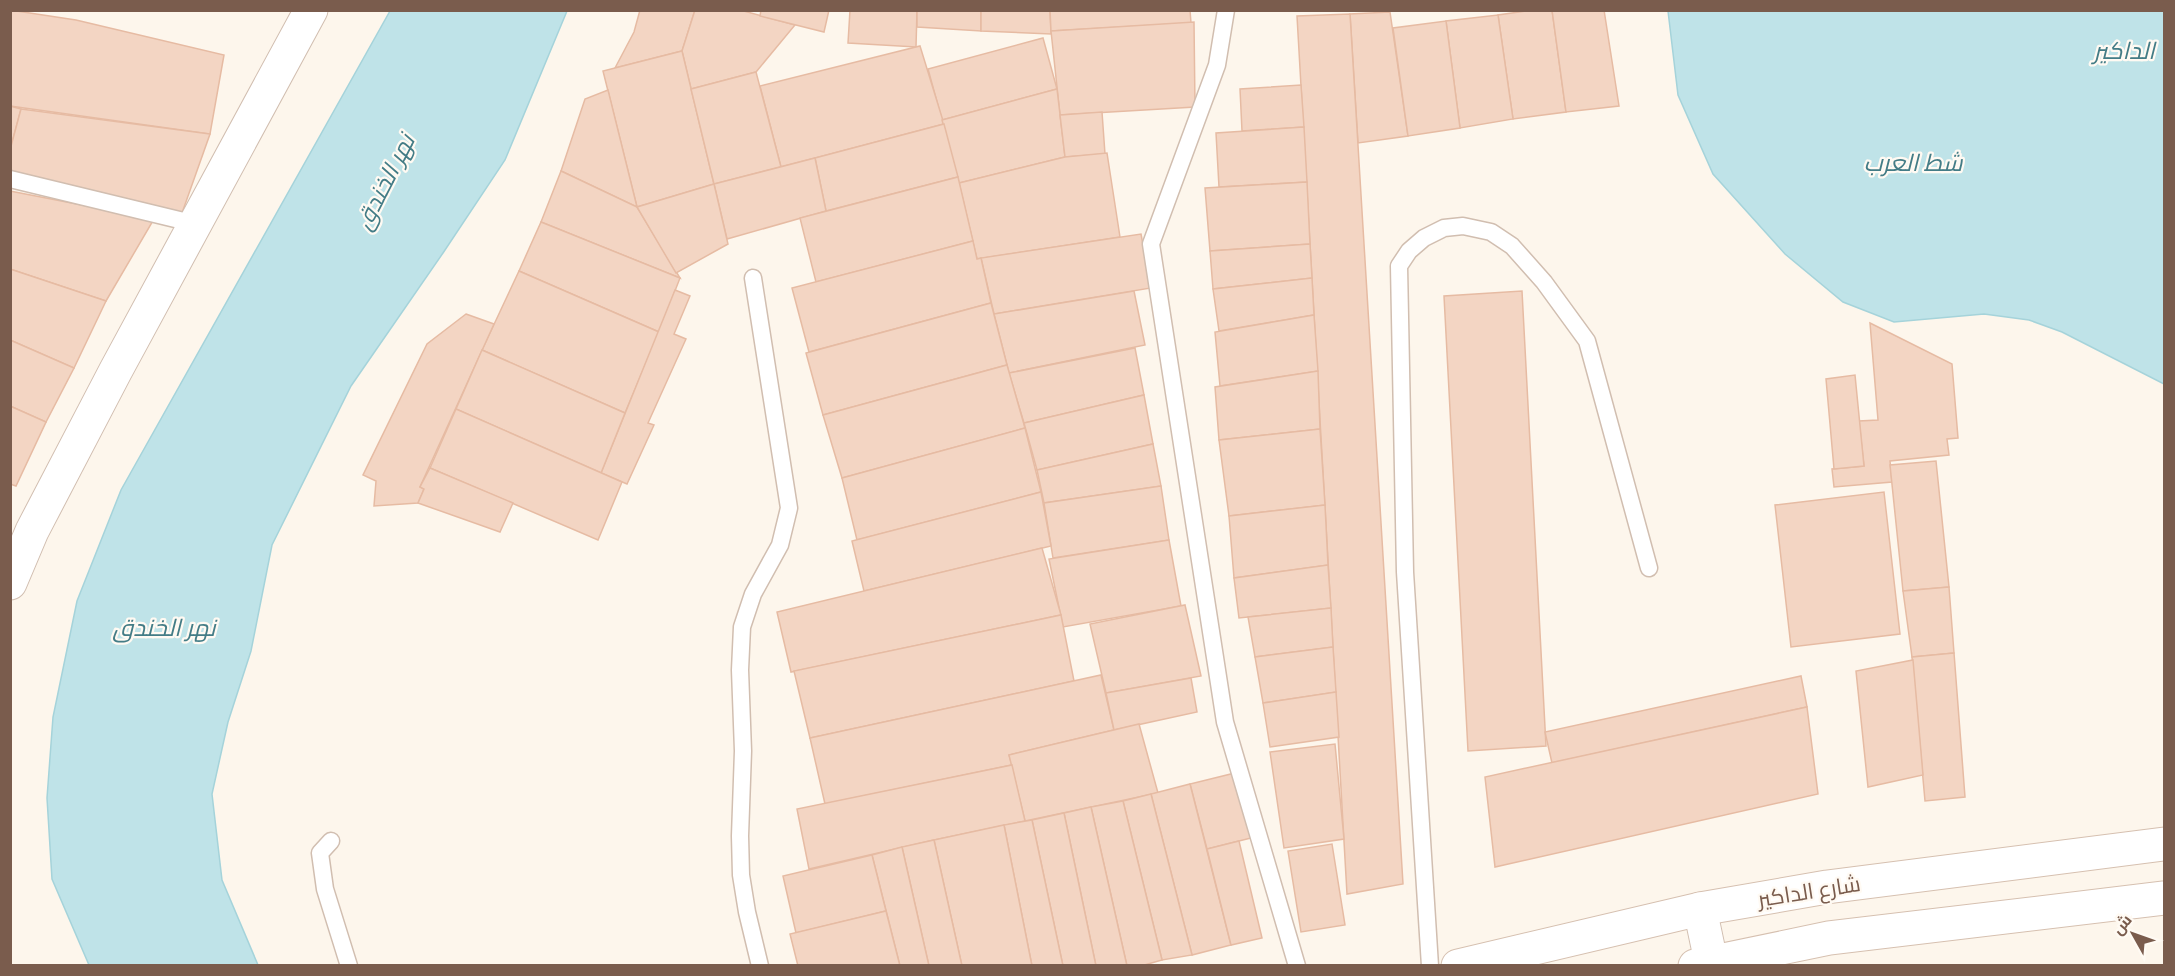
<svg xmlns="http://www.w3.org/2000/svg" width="2175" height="976" viewBox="0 0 2175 976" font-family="'Titillium Web',Cairo,sans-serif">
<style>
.water{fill:#bfe3e8;stroke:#a5d3da;stroke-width:1.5}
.building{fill:#f3d5c3;stroke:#e6bba3;stroke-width:1.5}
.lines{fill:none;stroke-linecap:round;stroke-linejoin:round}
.service-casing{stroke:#d1beb0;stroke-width:19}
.minor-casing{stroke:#d1beb0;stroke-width:35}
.tertiary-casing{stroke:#d1beb0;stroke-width:35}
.secondary-casing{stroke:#d6c0b0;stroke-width:35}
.service{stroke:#fff;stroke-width:16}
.minor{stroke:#fff;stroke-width:33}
.tertiary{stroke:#fff;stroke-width:33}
.secondary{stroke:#fff;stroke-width:33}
.labels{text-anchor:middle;stroke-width:4.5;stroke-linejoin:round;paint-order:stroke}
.street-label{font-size:22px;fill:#7a5c4d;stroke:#fffaf3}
.water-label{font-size:24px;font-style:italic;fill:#437c86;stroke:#fffaf3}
</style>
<rect width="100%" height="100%" fill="#fdf6ec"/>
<g class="water">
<polygon points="390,11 567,11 505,160 443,253 351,386 272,545 251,651 228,722 212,794 222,880 258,965 89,965 52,879 47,798 53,717 77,601 121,490"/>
<polygon points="1668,11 2164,11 2164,384 2062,332 2029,320 1984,314 1894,322 1843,302 1785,254 1713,174 1678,95"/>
</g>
<g class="building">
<polygon points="10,10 76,20 224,55 210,134 10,106"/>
<polygon points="640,10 695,10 682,51 615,68 634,32"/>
<polygon points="695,10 740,10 795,25 756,72 691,89 682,51"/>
<polygon points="761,10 829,10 824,32 760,16"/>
<polygon points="850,10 917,10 916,47 848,43"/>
<polygon points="917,10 981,10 981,31 917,27"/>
<polygon points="981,10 1050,10 1051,34 981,31"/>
<polygon points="1050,10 1190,10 1191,23 1051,31"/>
<polygon points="1533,10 1552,10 1566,112 1513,119 1498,15"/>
<polygon points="1552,10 1604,10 1619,106 1566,112"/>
<polygon points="1390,12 1408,136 1358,143 1350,14"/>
<polygon points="1350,14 1403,884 1347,894 1297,16"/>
<polygon points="1498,15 1513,119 1460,128 1446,21"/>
<polygon points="1446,21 1460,128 1408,136 1393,28"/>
<polygon points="1194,22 1195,107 1060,115 1051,31"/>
<polygon points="1043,38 1057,89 942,120 928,69"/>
<polygon points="920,46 944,124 781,167 760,86"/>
<polygon points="682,51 714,184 637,207 603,71"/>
<polygon points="756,72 781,167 714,184 691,89"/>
<polygon points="1301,85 1304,127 1242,131 1240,89"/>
<polygon points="1057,89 1065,157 959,183 942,120"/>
<polygon points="608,90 637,207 561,171 585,99"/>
<polygon points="10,106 21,109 10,150"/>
<polygon points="21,109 210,134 182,213 10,176 10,150"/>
<polygon points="1102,112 1105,154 1065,157 1060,115"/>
<polygon points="944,124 958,177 826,211 815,158"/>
<polygon points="1304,127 1307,182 1219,187 1216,133"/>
<polygon points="1107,153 1120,237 977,259 959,183 1065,157"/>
<polygon points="815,158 826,211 727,239 714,184"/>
<polygon points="561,171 637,207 680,278 541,222"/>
<polygon points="958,177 973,241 816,282 800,218"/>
<polygon points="1307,182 1310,244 1210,251 1205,188"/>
<polygon points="714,184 728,244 676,273 637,207"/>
<polygon points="10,191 154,219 106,301 10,269"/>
<polygon points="541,222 680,278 659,332 519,271"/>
<polygon points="1141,234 1151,288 994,314 981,258"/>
<polygon points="973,241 977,259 981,258 991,303 809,352 792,288"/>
<polygon points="1310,244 1312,278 1213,289 1210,251"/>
<polygon points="10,269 106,301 74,368 10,340"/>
<polygon points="519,271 659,332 625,413 482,350"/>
<polygon points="1312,278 1314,315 1219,331 1213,289"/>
<polygon points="675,290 690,296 674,334 686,339 648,423 654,425 627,484 601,473"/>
<polygon points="1134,291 1145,345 1009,373 994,314"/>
<polygon points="1522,291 1546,746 1468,751 1444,296"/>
<polygon points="991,303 1007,365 823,415 806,353"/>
<polygon points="466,314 494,324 420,487 424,489 418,503 374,506 376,481 363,475 427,344"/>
<polygon points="1314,315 1318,371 1220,386 1215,332"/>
<polygon points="1870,323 1952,364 1958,438 1947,439 1949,455 1890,461 1892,482 1834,487 1832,469 1864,466 1859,421 1878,420"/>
<polygon points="10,340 74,368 46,422 10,406"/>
<polygon points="1135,348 1144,395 1024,423 1009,373"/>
<polygon points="482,350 625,413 601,473 456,409"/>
<polygon points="1007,365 1025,428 842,478 823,415"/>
<polygon points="1318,371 1320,429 1219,440 1215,387"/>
<polygon points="1855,375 1864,466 1834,469 1826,379"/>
<polygon points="1144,395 1153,444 1037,470 1024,423"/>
<polygon points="10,406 46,422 16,486 10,484"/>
<polygon points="456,409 622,482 598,540 430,468"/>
<polygon points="1025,428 1041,492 857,540 842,478"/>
<polygon points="1320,429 1325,505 1229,516 1219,440"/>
<polygon points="1153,444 1161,486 1044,503 1037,470"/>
<polygon points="1936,461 1949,587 1903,591 1890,465"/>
<polygon points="430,468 513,503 500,532 418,503 424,489 420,487"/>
<polygon points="1161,486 1169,540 1053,558 1044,503"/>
<polygon points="1041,492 1051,546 864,591 852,541"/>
<polygon points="1884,492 1900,634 1791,647 1775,505"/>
<polygon points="1325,505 1328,565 1234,578 1229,516"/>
<polygon points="1169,540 1181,606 1063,627 1049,559"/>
<polygon points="1042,548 1061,615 791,672 777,612"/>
<polygon points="1328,565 1331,608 1239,618 1234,578"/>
<polygon points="1949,587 1954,653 1912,657 1903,591"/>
<polygon points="1185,605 1201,676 1106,693 1090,624"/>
<polygon points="1331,608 1333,647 1255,657 1248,617"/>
<polygon points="1061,615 1074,681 810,738 794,671"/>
<polygon points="1333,647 1336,692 1263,703 1255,657"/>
<polygon points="1954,653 1965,797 1925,801 1912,657"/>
<polygon points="1913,660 1923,775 1868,787 1856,671"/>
<polygon points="1101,675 1114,730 1009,755 1012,765 825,804 810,738"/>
<polygon points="1801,676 1807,707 1552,763 1545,732"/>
<polygon points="1191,678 1197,712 1114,730 1106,693"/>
<polygon points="1336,692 1339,737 1270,747 1263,703"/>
<polygon points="1807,707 1818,794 1495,867 1485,777"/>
<polygon points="1139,724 1158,793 1025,821 1009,755"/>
<polygon points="1335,744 1344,839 1284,848 1270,752"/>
<polygon points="1012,765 1025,821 934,840 809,869 797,809"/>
<polygon points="1239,772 1255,837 1207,849 1190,784"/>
<polygon points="1190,784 1231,945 1192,955 1151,794"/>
<polygon points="1151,794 1192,955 1162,960 1123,801"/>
<polygon points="1123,801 1162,960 1141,966 1127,966 1091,807"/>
<polygon points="1091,807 1127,966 1096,966 1064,813"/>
<polygon points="1064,813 1096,966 1063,966 1032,820"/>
<polygon points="1032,820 1063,966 1032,966 1004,825"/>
<polygon points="1004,825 1032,966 962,966 934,840"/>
<polygon points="934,840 962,966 929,966 902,847"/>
<polygon points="1239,841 1262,938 1231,945 1207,849"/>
<polygon points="1332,844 1345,925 1301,932 1288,851"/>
<polygon points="902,847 929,966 900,966 872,855"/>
<polygon points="872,855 886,911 796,933 783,876"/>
<polygon points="886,911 900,966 798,966 790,934"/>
</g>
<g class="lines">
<defs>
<g id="service">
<polyline points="1226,10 1217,65 1151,244 1225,722 1297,966"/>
<polyline points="10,179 196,224"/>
<polyline points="753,278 789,508 780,545 753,594 742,627 740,670 743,751 740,836 741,875 747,912 760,966"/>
<polyline points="331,841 320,853 325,889 349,966"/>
<polyline points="1430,966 1405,572 1399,266 1409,251 1424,238 1444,228 1463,226 1491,232 1512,246 1544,282 1587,341 1649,568"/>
</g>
<polyline id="minor" points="1700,909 1712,966"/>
<polyline id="tertiary" points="10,583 32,531 116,370 311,10"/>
<g id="secondary">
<polyline points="1458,966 1700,909 1827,887 2164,844"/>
<polyline points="1695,966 1829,938 2164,898"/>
</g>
</defs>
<use href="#service" class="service-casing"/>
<use href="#minor" class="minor-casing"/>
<use href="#tertiary" class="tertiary-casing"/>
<use href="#secondary" class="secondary-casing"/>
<use href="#service" class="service"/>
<use href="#minor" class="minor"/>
<use href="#tertiary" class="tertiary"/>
<use href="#secondary" class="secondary"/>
</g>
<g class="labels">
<g class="street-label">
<text transform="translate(1809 891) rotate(-9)" y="8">شارع الداكير</text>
</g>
<g class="water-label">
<text x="2124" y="59">الداكير</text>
<text x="1913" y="171">شط العرب</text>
<text transform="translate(385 182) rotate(-63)" y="8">نهر الخندق</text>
<text x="164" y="636">نهر الخندق</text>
</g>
</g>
<rect width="2175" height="976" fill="none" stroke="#7a5c4d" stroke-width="24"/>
<g transform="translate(2133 934) rotate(310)" stroke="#fffaf3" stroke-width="4.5" paint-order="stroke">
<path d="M0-4.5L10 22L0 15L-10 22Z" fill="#7a5c4d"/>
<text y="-9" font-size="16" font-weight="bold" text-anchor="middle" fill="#7a5c4d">ش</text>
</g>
</svg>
